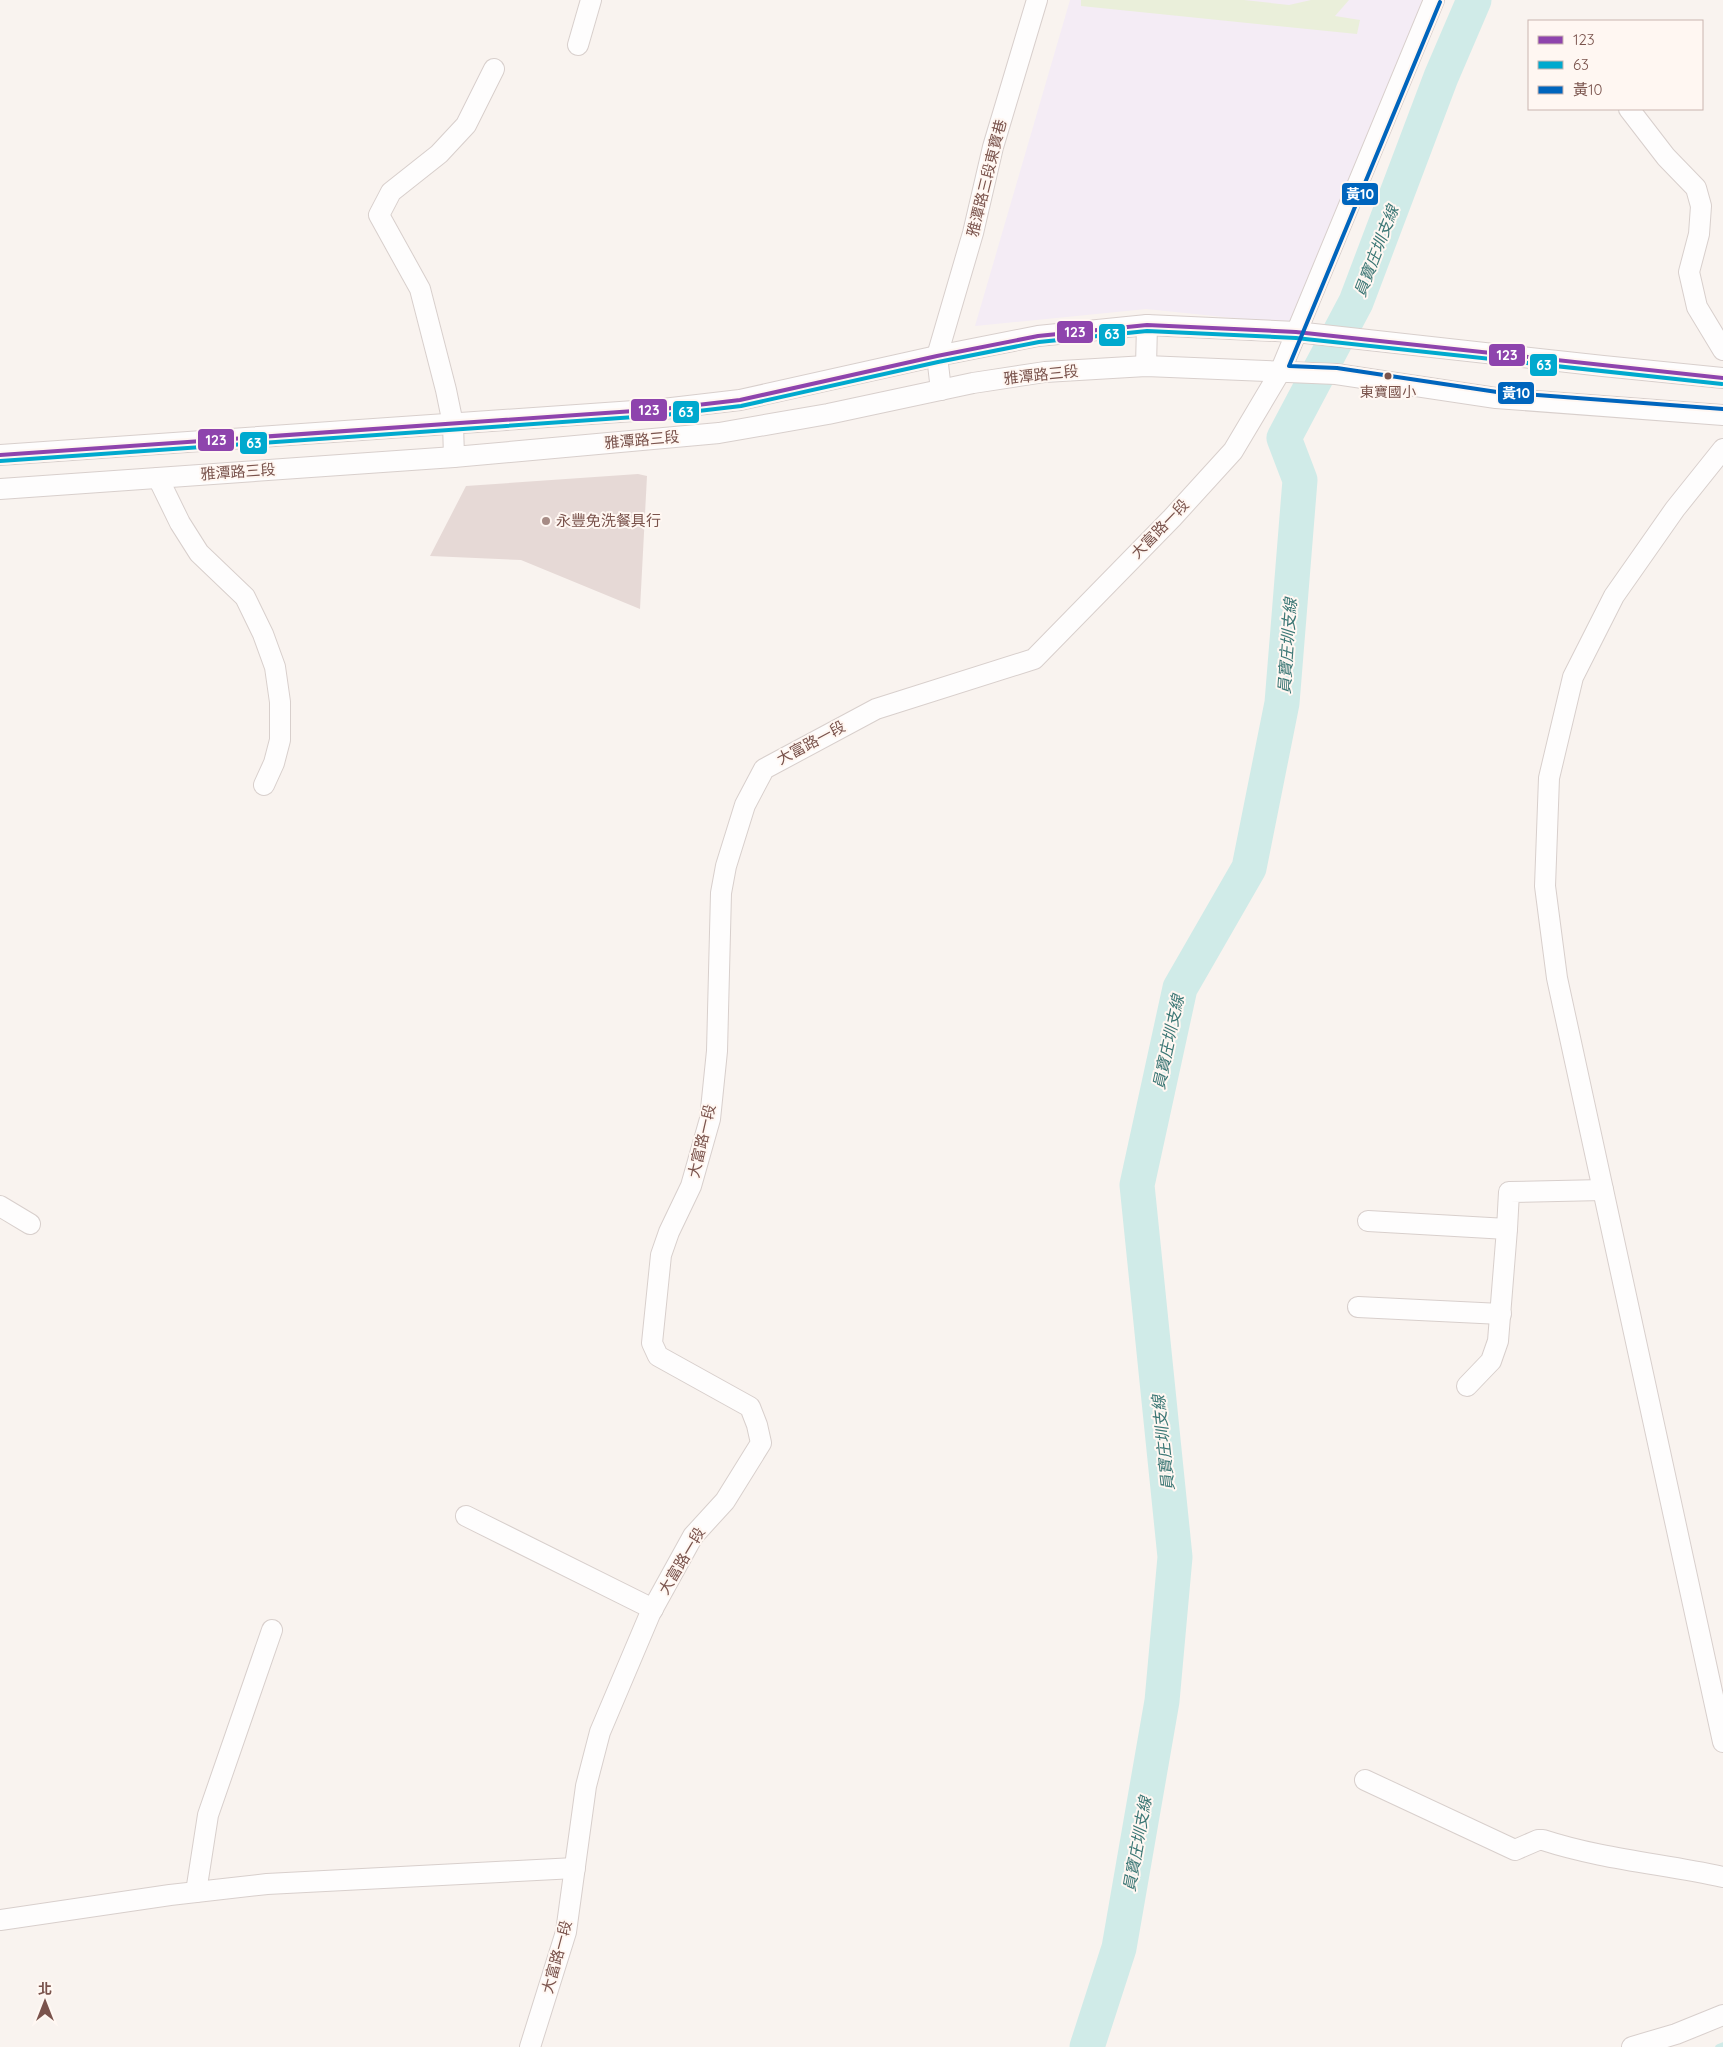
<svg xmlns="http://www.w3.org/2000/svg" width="1723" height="2047" viewBox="0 0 1723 2047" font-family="Quicksand,'Noto Sans TC',sans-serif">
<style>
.education{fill:#f4ecf5}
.green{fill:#eaefda}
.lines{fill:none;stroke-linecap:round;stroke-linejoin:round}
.stream{stroke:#d0ebe8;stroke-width:5.5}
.river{stroke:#d0ebe8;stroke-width:35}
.building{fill:#e6d9d6}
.minor-casing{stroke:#d8cfcc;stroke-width:22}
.minor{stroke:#fefdfd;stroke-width:20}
.bus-1-casing{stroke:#fff7f2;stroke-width:8}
.bus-2-casing{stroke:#fff7f2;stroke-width:8}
.bus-3-casing{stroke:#fff7f2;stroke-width:8}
.bus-1{stroke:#8e44ad;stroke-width:4}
.bus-2{stroke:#00a9ce;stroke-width:4}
.bus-3{stroke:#0065bd;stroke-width:4}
.bus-dot{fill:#7a534c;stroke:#fff7f2;stroke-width:2}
.poi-dot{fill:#a68b85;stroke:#fff7f2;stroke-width:2}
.labels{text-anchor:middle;stroke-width:4;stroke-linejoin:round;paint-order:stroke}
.bus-label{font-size:14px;fill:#7a534c;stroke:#fff7f2}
.street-label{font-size:15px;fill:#7a534c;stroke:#fff7f2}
.poi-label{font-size:15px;fill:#7a534c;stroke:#fff7f2;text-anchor:start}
.water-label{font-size:16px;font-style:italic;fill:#3c7775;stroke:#fff7f2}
.line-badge{stroke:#fff7f2;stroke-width:2}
.badge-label{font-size:14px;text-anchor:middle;font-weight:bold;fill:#fff}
</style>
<rect width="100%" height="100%" fill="#f9f3ef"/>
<polygon class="education" points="1070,0 1430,0 1291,324 1146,309 975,326"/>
<polygon class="green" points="1081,0 1244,0 1289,5 1311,0 1349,0 1335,16 1360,20 1357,34 1081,6"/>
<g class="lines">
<polyline class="stream" points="1718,2047 1723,2045"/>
<polyline class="river" points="1087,2047 1119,1948 1162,1701 1175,1557 1137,1185 1180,988 1249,868 1282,703 1300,480 1284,438 1356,302 1441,77 1474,0"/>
</g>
<polygon class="building" points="638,474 647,476 640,609 521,560 430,556 466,486"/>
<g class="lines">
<defs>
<g id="minor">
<polyline points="578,45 591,0"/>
<polyline points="1629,109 1666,157 1696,188 1701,206 1699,234 1689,272 1697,307 1723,350"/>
<polyline points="1146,366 1147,325"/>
<polyline points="941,390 937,356 973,233 993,147 1037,0"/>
<polyline points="1723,449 1675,509 1614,596 1573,677 1549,778 1545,886 1557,978 1723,1742"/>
<polyline points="0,455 663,409 740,400 937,356 1038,336 1147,325 1296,332 1603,366 1723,378"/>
<polyline points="454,457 453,424 446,390 420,289 379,215 391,192 439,154 466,125 494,69"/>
<polyline points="158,478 180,523 199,553 245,597 263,634 275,667 280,702 280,740 274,763 264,785"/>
<polyline points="0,489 454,457 719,433 828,414 973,383 1045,372 1146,366 1336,374 1496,398 1723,415"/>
<polyline points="0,1206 30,1224"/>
<polyline points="1368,1221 1507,1229 1509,1192 1603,1190"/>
<polyline points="1358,1307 1501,1314"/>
<polyline points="1467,1386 1491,1361 1498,1341 1507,1229"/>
<polyline points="466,1516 653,1609"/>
<path d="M1365 1780 1515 1850 1538 1840H1543C1601 1859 1663 1864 1723 1877"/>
<polyline points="196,1892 208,1815 272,1630"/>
<polyline points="0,1920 170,1895 267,1884 575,1868"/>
<polyline points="530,2047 566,1932 586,1786 600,1732 650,1614 693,1536 725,1501 761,1443 757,1425 750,1407 658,1356 652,1343 661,1255 669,1232 691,1186 710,1119 717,1051 721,893 726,866 745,805 764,769 876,709 1034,659 1172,518 1233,451 1280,372 1434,0"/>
<polyline points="1632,2047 1676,2034 1723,2015"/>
</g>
</defs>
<use href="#minor" class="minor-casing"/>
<use href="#minor" class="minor"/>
<defs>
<polyline id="bus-1" points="0,455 663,409 740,400 937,356 1038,336 1147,325 1296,332 1723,378"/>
<polyline id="bus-2" points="0,461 664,415 741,406 938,362 1039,342 1147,331 1296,338 1722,384"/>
<polyline id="bus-3" points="1440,2 1289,366 1337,368 1497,392 1723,409"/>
</defs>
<use href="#bus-1" class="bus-1-casing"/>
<use href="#bus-2" class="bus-2-casing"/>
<use href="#bus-3" class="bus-3-casing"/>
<use href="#bus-1" class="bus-1"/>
<use href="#bus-2" class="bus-2"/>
<use href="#bus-3" class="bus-3"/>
</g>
<circle class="bus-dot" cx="1388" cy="376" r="4.5"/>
<circle class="poi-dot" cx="546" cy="521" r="5"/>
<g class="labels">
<g class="bus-label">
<text x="1388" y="397">東寶國小</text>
</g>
<g class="street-label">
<text transform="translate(987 178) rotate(-76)" y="5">雅潭路三段東寶巷</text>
<text transform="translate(1041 375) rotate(-6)" y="5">雅潭路三段</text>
<text transform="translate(642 440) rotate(-5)" y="5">雅潭路三段</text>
<text transform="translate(238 472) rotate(-4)" y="5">雅潭路三段</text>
<text transform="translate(1160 529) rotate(-46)" y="5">大富路一段</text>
<text transform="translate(811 743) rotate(-28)" y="5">大富路一段</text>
<text transform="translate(702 1141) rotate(-77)" y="5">大富路一段</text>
<text transform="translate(682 1561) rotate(-59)" y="5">大富路一段</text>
<text transform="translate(557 1957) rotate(-75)" y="5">大富路一段</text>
</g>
<g class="poi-label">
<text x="556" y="526">永豐免洗餐具行</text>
</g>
<g class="water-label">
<text transform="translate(1376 251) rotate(-69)" y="6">員寶庄圳支線</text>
<text transform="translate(1287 646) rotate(-86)" y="6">員寶庄圳支線</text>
<text transform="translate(1168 1042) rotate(-78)" y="6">員寶庄圳支線</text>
<text transform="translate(1163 1443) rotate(-96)" y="6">員寶庄圳支線</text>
<text transform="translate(1137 1844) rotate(-80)" y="6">員寶庄圳支線</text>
</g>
</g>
<g class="line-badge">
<rect x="1341" y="182" width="38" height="24" rx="5" fill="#0065bd"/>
<rect x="1056" y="320" width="38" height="24" rx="5" fill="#8e44ad"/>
<rect x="1098" y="323" width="28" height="24" rx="5" fill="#00a9ce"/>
<rect x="1488" y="343" width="38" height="24" rx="5" fill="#8e44ad"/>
<rect x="1529" y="353" width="29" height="24" rx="5" fill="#00a9ce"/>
<rect x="1497" y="381" width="38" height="24" rx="5" fill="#0065bd"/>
<rect x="630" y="398" width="38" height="24" rx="5" fill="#8e44ad"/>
<rect x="672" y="400" width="28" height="24" rx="5" fill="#00a9ce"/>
<rect x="197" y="428" width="38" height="24" rx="5" fill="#8e44ad"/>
<rect x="239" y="431" width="29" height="24" rx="5" fill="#00a9ce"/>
</g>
<g class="badge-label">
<text x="1360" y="199">黃10</text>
<text x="1075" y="337">123</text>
<text x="1112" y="339">63</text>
<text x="1507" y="360">123</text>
<text x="1544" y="370">63</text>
<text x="1516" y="398">黃10</text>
<text x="649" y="415">123</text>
<text x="686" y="417">63</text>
<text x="216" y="445">123</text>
<text x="254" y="448">63</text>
</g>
<rect x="1528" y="20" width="175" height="90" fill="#fff7f2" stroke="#cab5b0"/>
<rect x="1538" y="36" width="25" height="8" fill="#8e44ad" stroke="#cab5b0"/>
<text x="1573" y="45" font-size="15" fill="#7a534c">123</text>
<rect x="1538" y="61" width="25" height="8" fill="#00a9ce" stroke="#cab5b0"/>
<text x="1573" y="70" font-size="15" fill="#7a534c">63</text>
<rect x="1538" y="86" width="25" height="8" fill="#0065bd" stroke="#cab5b0"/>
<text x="1573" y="95" font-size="15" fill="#7a534c">黃10</text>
<g transform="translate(45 2002)" stroke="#fff7f2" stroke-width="4" paint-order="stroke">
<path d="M0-4L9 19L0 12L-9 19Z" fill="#7a534c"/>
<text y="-8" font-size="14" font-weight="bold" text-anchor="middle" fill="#7a534c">北</text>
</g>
</svg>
